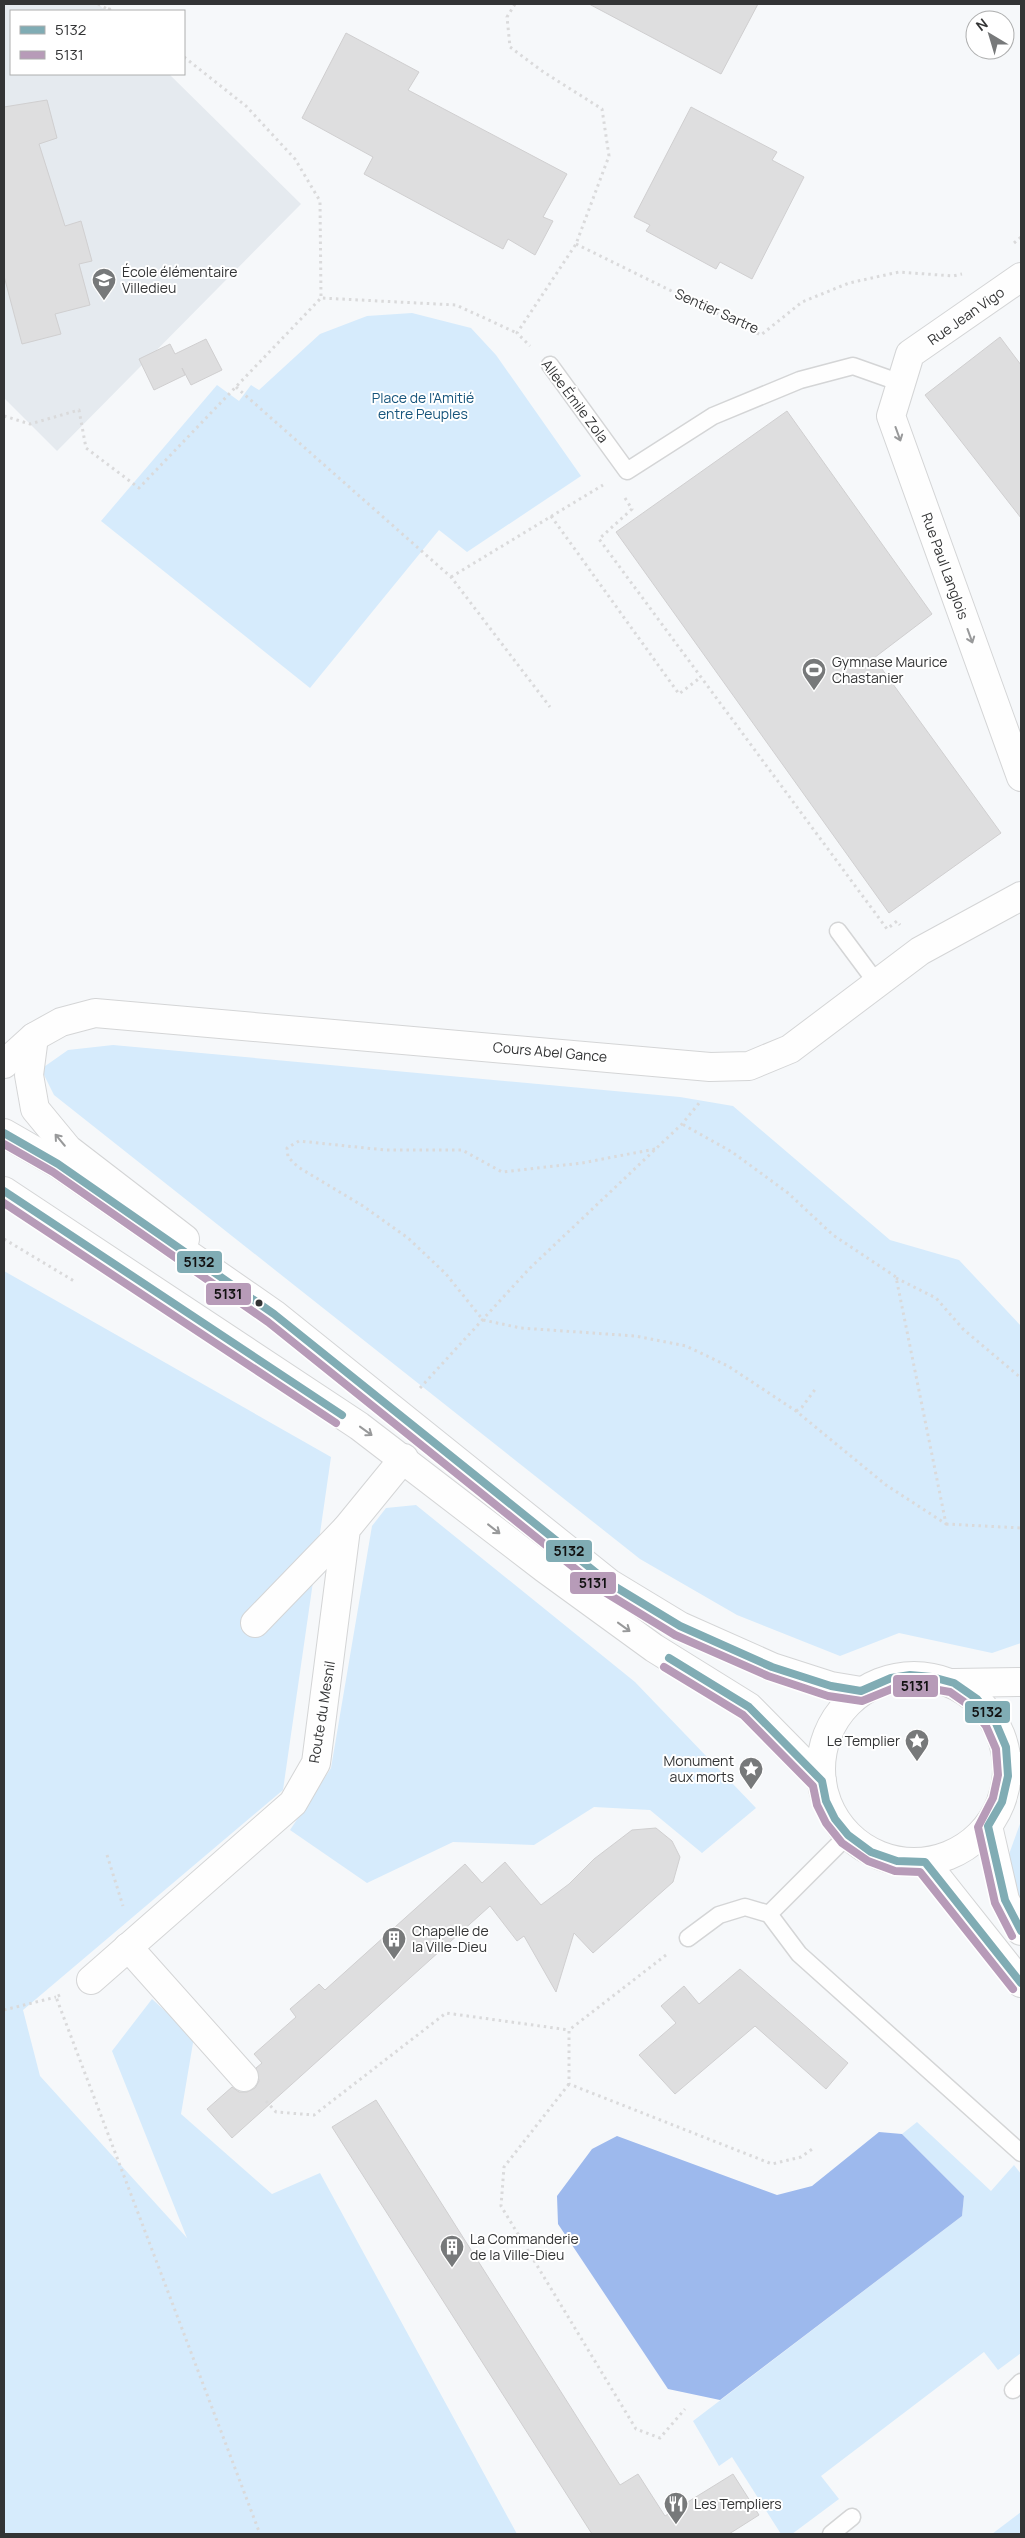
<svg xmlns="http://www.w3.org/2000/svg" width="1025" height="2538" viewBox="0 0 1025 2538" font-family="Manrope,sans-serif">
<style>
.built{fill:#e5eaef}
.green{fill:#d6ebfc}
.water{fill:#9db9ed}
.building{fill:#dededf;stroke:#d0cfd0}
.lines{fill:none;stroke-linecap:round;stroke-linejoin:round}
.lane-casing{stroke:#d4d5d6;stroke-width:19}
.street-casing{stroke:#d4d5d6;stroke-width:30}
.secondary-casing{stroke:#d4d5d6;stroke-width:30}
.primary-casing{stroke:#d4d5d6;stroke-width:30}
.path{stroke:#dadadb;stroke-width:3;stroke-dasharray:2.5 4;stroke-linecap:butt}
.lane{stroke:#fefefe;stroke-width:16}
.street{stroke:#fefefe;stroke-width:28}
.secondary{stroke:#fefefe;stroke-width:28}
.primary{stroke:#fefefe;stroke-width:28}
.bus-1-casing{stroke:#fff;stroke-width:11}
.bus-2-casing{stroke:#fff;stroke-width:11}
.bus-1{stroke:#80acb4;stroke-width:8}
.bus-2{stroke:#b79bb8;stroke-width:8}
.oneway{stroke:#98999a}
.bus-dot{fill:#333435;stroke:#fff;stroke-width:2}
.labels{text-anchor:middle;stroke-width:4;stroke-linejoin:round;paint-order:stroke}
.poi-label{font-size:14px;fill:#333435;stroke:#fff;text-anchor:start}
.street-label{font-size:14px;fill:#333435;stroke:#fff}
.park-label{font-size:14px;fill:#17557c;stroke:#fff}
.line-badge{stroke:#fff;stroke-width:2}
.pale-badge-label{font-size:14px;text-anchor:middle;font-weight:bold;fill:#111}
</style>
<rect width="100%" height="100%" fill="#f6f8fa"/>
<polygon class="built" points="4,4 98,4 106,11 11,11 11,74 169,74 301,204 57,451 4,398"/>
<g class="green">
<polygon points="412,313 471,328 496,355 581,476 467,552 439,530 310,688 101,521 217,385 239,401 251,385 259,390 320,334 367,316"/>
<polygon points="113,1045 680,1097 733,1106 890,1240 959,1260 1021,1326 1021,1643 992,1653 899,1633 840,1656 737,1615 640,1559 54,1095 41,1069 68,1050"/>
<polygon points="4,1271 331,1457 283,1790 23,2010 40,2076 187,2238 112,2051 152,1999 194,2037 181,2114 272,2194 320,2173 517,2534 4,2534"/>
<polygon points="416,1505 635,1682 756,1808 702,1853 650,1810 594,1807 534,1845 453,1842 367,1883 290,1830 331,1768 372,1526 386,1508"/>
<polygon points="1021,1821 1021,1911 1008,1857"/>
<polygon points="917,2122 991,2191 1014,2165 1021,2174 1021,2353 998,2370 984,2352 821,2476 839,2499 792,2534 781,2534 732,2457 719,2466 693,2421 962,2216 964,2196 902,2134"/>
<polygon points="1021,2512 1021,2534 992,2534"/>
</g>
<polygon class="water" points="879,2132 902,2134 964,2196 962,2216 720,2400 668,2389 558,2224 557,2196 592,2149 617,2136 777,2195 812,2186"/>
<g class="building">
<polygon points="589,4 758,4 721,74"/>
<polygon points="346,33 419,72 408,90 567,174 543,217 553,221 535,255 508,239 503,249 364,174 373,157 302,118"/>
<polygon points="47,100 57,138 39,144 65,226 81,221 92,261 79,264 90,305 55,314 61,334 22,344 4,276 4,107"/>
<polygon points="691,107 777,152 772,160 804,177 752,279 720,262 716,269 646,231 650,225 634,217"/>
<polygon points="1000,337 1021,365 1021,518 925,395"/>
<polygon points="206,339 222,370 191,385 182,368 185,375 154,390 139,359 170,344 175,354"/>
<polygon points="787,411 932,614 874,658 1001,833 889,913 616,532"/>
<polygon points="656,1828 672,1841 680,1857 673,1882 593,1953 574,1933 556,1992 524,1936 517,1941 490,1906 232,2138 207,2109 232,2087 239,2092 247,2092 255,2088 259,2081 256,2068 262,2063 254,2054 296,2017 290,2009 319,1984 325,1990 465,1864 482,1883 505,1862 541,1905 569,1884 594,1859 632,1830"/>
<polygon points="740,1969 848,2063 826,2089 755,2026 675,2094 639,2055 676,2023 661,2006 684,1986 699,2004"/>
<polygon points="376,2100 620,2485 638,2474 665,2516 733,2474 759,2515 729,2534 592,2534 332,2127"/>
</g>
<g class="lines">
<defs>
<g id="lane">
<polyline points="550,365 627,471 713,416 800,380 853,366 901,383"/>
<polyline points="838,931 876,982"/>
<polyline points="848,1835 769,1914 799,1954 1021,2153"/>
<polyline points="688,1938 719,1915 745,1907 769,1914"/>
<polyline points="1013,2390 1021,2382"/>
<polyline points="831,2534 852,2517"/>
</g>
<g id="street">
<polyline points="1021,277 910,354 891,416 1021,777"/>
<polyline points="34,1037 29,1075 35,1109 68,1149 185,1239"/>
<polyline points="4,1064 34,1037 61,1022 95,1013 710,1067 749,1066 790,1049 920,951 1021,896"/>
<polyline points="255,1623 346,1529"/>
<polyline points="128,1947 244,2077"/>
<polyline points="91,1980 293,1803 316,1763 346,1529 404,1458"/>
</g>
<g id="secondary">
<polyline points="4,1133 58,1164 274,1314 609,1583 680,1626 772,1667 831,1686 861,1691"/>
<polyline points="4,1191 359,1426 544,1568 654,1648 749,1707 822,1781"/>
<circle cx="914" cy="1769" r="93"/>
<polyline points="988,1826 1005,1900 1021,1931"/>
<polyline points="925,1862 1021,1983"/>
</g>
<g id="primary">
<polyline points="954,1683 1021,1682"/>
<polyline points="1008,1776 1021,1766"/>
</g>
</defs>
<use href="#lane" class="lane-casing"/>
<use href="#street" class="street-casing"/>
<use href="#secondary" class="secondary-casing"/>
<use href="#primary" class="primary-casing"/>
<g class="path">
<polyline points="98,4 111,11"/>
<polyline points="515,4 507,17 510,47 542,71 602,109 609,156 576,244 517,333 530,346"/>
<polyline points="109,10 111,4"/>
<polyline points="184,57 246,106 295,159 320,201 321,298 456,305 517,333"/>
<polyline points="1014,243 1021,237"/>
<polyline points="576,244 761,335 802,302 849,283 899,272 953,276 962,274"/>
<polyline points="236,387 451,577 550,707"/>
<polyline points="4,416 30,424 79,410 86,448 139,488 321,298"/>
<polyline points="625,498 632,509 599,539 887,929 897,921 900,925"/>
<polyline points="551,516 679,694 701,677"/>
<polyline points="451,577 603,485"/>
<polyline points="655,1149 582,1163 502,1172 462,1150 385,1150 299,1141 287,1148 288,1157 298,1167 363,1206 408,1238 446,1274 483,1320 521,1328 635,1336 686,1346 728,1366 796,1411 886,1485 946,1524 896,1277 833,1235 788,1193 732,1152 682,1124"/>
<polyline points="4,1239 74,1281"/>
<polyline points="896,1278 936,1298 963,1329 1021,1378"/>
<polyline points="420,1388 529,1269 682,1124 700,1102"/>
<polyline points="796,1411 802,1407 817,1387"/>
<polyline points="946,1524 1021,1528"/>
<polyline points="107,1855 123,1906"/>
<polyline points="666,1955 569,2030 569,2084 772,2164 801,2157 815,2147"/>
<polyline points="60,1995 56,1997 260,2534"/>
<polyline points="4,2010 56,1997"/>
<polyline points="569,2084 504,2167 501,2206 636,2429 660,2438 685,2409"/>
<polyline points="266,2101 276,2112 314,2115 446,2013 569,2030"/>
</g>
<use href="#lane" class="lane"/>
<use href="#street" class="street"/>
<use href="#secondary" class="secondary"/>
<use href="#primary" class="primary"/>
<defs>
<g id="bus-1">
<polyline points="4,1133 58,1164 274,1314 609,1583 680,1626 772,1667 831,1686 861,1691 891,1678 910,1675 932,1677 954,1683 977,1699 995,1721 1006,1747 1008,1776 1002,1802 988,1826 1005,1900 1021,1931"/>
<polyline points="4,1191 342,1415"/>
<polyline points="669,1658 749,1707 822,1781 826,1801 835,1819 848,1835 871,1852 897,1861 925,1862 1021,1983"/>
</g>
<g id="bus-2">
<polyline points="4,1144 53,1172 268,1322 603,1591 675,1635 768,1676 828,1696 862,1701 894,1688 910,1685 950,1692 970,1706 986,1726 996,1749 998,1775 993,1798 978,1827 995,1903 1012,1936"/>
<polyline points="4,1203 336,1423"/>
<polyline points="664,1667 743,1715 813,1786 817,1805 826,1823 842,1843 868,1861 895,1871 920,1872 1013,1989"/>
</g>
</defs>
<use href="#bus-1" class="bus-1-casing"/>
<use href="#bus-2" class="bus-2-casing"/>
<use href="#bus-1" class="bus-1"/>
<use href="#bus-2" class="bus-2"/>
</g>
<defs><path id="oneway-shaft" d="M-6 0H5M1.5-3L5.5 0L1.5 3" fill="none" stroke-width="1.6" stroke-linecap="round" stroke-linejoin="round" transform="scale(1.25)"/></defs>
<g class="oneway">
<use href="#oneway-shaft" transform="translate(898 434) rotate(70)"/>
<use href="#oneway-shaft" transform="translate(970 636) rotate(70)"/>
<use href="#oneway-shaft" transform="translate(60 1140) rotate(-130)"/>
<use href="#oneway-shaft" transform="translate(366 1431) rotate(36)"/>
<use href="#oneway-shaft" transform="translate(494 1529) rotate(38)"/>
<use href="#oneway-shaft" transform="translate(624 1627) rotate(36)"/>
</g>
<defs>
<symbol id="school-pin" viewBox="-11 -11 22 30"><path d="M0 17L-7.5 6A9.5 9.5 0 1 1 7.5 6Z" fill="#77797a" stroke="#fff"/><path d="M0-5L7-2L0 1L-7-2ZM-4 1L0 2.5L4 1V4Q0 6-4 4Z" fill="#fff"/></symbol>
<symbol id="stadium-pin" viewBox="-11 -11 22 30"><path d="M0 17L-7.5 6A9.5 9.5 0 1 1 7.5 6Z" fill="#77797a" stroke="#fff"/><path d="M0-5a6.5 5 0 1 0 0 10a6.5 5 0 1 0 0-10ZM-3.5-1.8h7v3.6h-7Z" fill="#fff"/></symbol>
<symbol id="sight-pin" viewBox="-11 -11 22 30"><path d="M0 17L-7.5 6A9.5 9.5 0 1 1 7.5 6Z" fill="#77797a" stroke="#fff"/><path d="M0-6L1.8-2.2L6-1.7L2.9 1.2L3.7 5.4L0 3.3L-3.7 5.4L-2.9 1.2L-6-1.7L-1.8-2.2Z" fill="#fff"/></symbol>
<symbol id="building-pin" viewBox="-11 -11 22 30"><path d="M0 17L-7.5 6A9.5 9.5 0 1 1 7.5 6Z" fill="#77797a" stroke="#fff"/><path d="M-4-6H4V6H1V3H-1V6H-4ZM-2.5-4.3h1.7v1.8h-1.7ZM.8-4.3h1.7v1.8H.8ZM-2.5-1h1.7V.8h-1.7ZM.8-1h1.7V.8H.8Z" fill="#fff"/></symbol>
<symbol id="restaurant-pin" viewBox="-11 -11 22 30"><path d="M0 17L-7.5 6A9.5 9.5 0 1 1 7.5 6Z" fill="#77797a" stroke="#fff"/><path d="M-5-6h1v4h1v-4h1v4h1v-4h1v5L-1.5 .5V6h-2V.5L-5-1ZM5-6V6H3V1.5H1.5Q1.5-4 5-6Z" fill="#fff"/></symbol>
</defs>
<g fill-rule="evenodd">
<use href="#school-pin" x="90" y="266" width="28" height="38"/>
<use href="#stadium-pin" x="800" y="656" width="28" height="38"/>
<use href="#sight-pin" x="903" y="1727" width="28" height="38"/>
<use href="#sight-pin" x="737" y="1755" width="28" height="38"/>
<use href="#building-pin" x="380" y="1925" width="28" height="38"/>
<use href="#building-pin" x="438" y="2233" width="28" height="38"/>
<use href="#restaurant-pin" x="662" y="2490" width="28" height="38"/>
</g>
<circle class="bus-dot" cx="259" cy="1303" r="4.5"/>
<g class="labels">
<g class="poi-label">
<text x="122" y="277">École élémentaire<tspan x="122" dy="16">Villedieu</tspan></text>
<text x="832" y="667">Gymnase Maurice<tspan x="832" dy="16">Chastanier</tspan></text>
<text x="900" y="1746" text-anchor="end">Le Templier</text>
<text x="734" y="1766" text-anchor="end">Monument<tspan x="734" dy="16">aux morts</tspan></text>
<text x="412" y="1936">Chapelle de<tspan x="412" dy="16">la Ville-Dieu</tspan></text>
<text x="470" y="2244">La Commanderie<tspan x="470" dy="16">de la Ville-Dieu</tspan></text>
<text x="694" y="2509">Les Templiers</text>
</g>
<g class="street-label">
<text transform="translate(717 311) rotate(24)" y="5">Sentier Sartre</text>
<text transform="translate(966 316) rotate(-35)" y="5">Rue Jean Vigo</text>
<text transform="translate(575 401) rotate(53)" y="5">Allée Émile Zola</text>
<text transform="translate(945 566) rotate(70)" y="5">Rue Paul Langlois</text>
<text transform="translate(550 1052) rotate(5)" y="5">Cours Abel Gance</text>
<text transform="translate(322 1712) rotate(-81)" y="5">Route du Mesnil</text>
</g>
<g class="park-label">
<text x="423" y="403">Place de l'Amitié<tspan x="423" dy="16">entre Peuples</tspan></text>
</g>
</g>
<g class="line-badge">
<rect x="176" y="1250" width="47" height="24" rx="5" fill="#80acb4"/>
<rect x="205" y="1282" width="47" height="24" rx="5" fill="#b79bb8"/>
<rect x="545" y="1539" width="48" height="24" rx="5" fill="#80acb4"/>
<rect x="569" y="1571" width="48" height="24" rx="5" fill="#b79bb8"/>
<rect x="892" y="1674" width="47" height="24" rx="5" fill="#b79bb8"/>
<rect x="964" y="1700" width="47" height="24" rx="5" fill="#80acb4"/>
</g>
<g class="pale-badge-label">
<text x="199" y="1267">5132</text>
<text x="228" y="1299">5131</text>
<text x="569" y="1556">5132</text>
<text x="593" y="1588">5131</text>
<text x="915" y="1691">5131</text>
<text x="987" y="1717">5132</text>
</g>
<rect width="1025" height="2538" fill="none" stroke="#333435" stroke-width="10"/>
<rect x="10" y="10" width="175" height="65" fill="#ffffff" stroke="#adaeae"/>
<rect x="20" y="26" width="25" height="8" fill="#80acb4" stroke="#adaeae"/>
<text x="55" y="35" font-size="15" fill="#333435">5132</text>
<rect x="20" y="51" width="25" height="8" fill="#b79bb8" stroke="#adaeae"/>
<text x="55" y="60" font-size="15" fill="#333435">5131</text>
<g transform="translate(990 35) rotate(322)"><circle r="24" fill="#ffffff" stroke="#adaeae"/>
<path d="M0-4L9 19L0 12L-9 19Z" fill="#77797a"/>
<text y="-8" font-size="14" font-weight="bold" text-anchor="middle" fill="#333435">N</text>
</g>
</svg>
